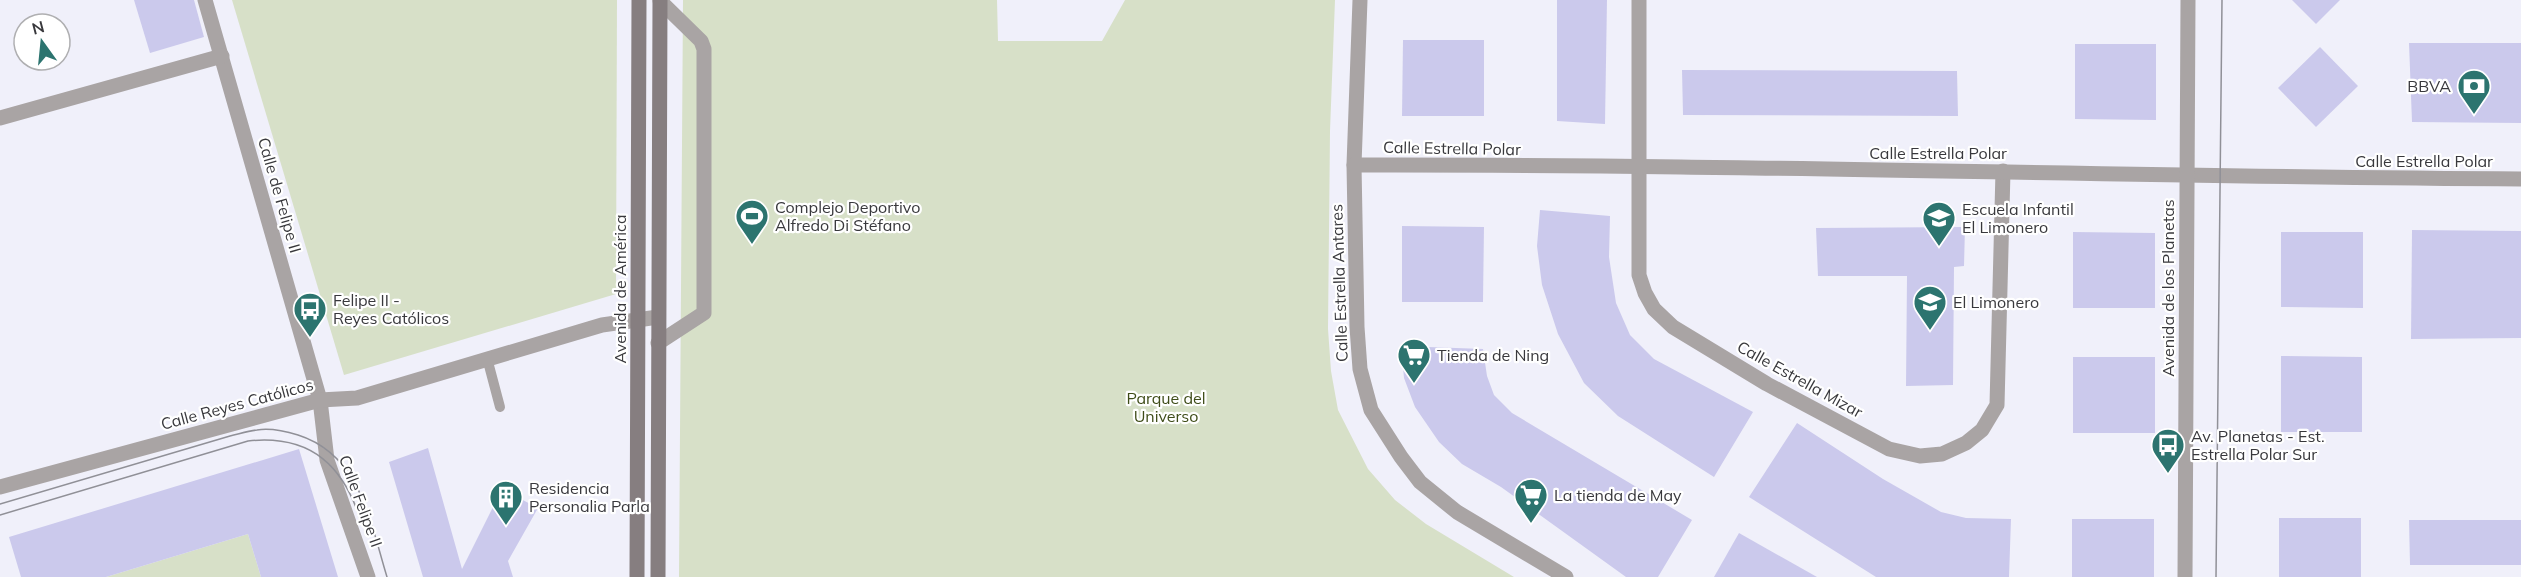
<svg xmlns="http://www.w3.org/2000/svg" width="2521" height="577" viewBox="0 0 2521 577" font-family="Mulish,sans-serif">
<style>
.green{fill:#d7e0c8}
.building{fill:#cbc9ec}
.lines{fill:none;stroke-linecap:round;stroke-linejoin:round}
.service{stroke:#a9a4a4;stroke-width:10}
.minor{stroke:#a9a4a4;stroke-width:15}
.tertiary{stroke:#a9a4a4;stroke-width:15}
.secondary{stroke:#867e80;stroke-width:15}
.tram{stroke:#909097;stroke-width:1.5}
.labels{text-anchor:middle;stroke-width:4.5;stroke-linejoin:round;paint-order:stroke}
.poi-label{font-size:16px;fill:#38383c;stroke:#fff;text-anchor:start}
.street-label{font-size:16px;fill:#38383c;stroke:#fff}
.park-label{font-size:16px;fill:#3e4c18;stroke:#fff}
</style>
<rect width="100%" height="100%" fill="#f0f0fa"/>
<g class="green">
<polygon points="232,0 617,0 616,294 344,375"/>
<polygon points="683,0 997,0 998,41 1102,41 1125,0 1335,0 1330,131 1328,329 1331,371 1338,410 1368,469 1395,500 1426,524 1514,577 679,577"/>
<polygon points="248,534 261,577 106,577"/>
</g>
<g class="building">
<polygon points="134,0 194,0 204,37 150,53"/>
<polygon points="1557,0 1607,0 1605,124 1557,121"/>
<polygon points="2292,0 2340,0 2316,24"/>
<polygon points="1403,40 1484,40 1484,116 1402,116"/>
<polygon points="2409,43 2521,43 2521,123 2412,122"/>
<polygon points="2075,44 2156,44 2156,120 2075,119"/>
<polygon points="2320,47 2358,86 2316,127 2278,88"/>
<polygon points="1682,70 1957,71 1958,116 1683,115"/>
<polygon points="1540,210 1610,216 1609,257 1616,303 1630,335 1654,359 1753,412 1714,477 1618,416 1584,383 1558,334 1542,285 1537,246"/>
<polygon points="1402,226 1484,227 1483,302 1402,302"/>
<polygon points="1965,227 1964,266 1954,267 1953,385 1906,386 1907,276 1818,276 1816,228"/>
<polygon points="2412,230 2521,231 2521,338 2411,339"/>
<polygon points="2073,232 2155,233 2155,308 2073,308"/>
<polygon points="2281,232 2363,232 2363,308 2281,307"/>
<polygon points="1401,346 1483,349 1487,376 1494,395 1512,413 1692,520 1658,577 1626,577 1501,487 1462,464 1439,442 1415,407 1404,378"/>
<polygon points="2281,356 2362,357 2362,432 2281,432"/>
<rect x="2073" y="357" width="82" height="76"/>
<polygon points="1797,423 1883,479 1941,512 1966,518 2011,519 2009,577 1876,577 1749,497"/>
<polygon points="428,448 462,569 502,489 538,508 508,561 513,577 423,577 389,462"/>
<polygon points="299,449 338,577 261,577 248,534 106,577 21,577 9,537"/>
<rect x="2279" y="518" width="82" height="59"/>
<rect x="2072" y="519" width="82" height="58"/>
<polygon points="2409,520 2521,520 2521,565 2410,565"/>
<polygon points="1739,533 1817,577 1714,577"/>
</g>
<g class="lines">
<polyline class="service" points="487,358 500,407"/>
<g class="minor">
<polyline points="205,0 320,400 327,460 368,577"/>
<polyline points="1360,0 1354,165 1357,327 1360,369 1371,410 1401,457 1420,482 1457,512 1566,577"/>
<polyline points="1639,0 1639,275 1645,293 1654,309 1673,327 1767,384 1889,449 1920,456 1942,454 1966,443 1982,430 1997,405 2003,171"/>
<polyline points="0,118 222,56"/>
<path d="M1354 165C1743 164 2132 177 2521 179"/>
<polyline points="658,343 704,313 704,49 701,41 660,1"/>
<polyline points="0,487 320,400 357,398 602,325 658,317"/>
</g>
<polyline class="tertiary" points="2185,577 2188,0"/>
<g class="secondary">
<polyline points="637,577 639,0"/>
<polyline points="658,577 660,0"/>
</g>
<g class="tram">
<path d="M0 504 230 436C239 434 248 431 257 430 270 428 285 431 298 435 361 455 370 522 387 577"/>
<path d="M0 515 248 441C312 434 345 467 362 525"/>
<polyline points="2216,577 2222,0"/>
</g>
</g>
<defs>
<symbol id="bank-pin" viewBox="-11 -11 22 30"><path d="M0 17L-7.5 6A9.5 9.5 0 1 1 7.5 6Z" fill="#2c746f" stroke="#fff"/><path d="M-6-4H6V4H-6ZM0-2.3a2.3 2.3 0 1 0 0 4.6a2.3 2.3 0 1 0 0-4.6Z" fill="#fff"/></symbol>
<symbol id="stadium-pin" viewBox="-11 -11 22 30"><path d="M0 17L-7.5 6A9.5 9.5 0 1 1 7.5 6Z" fill="#2c746f" stroke="#fff"/><path d="M0-5a6.5 5 0 1 0 0 10a6.5 5 0 1 0 0-10ZM-3.5-1.8h7v3.6h-7Z" fill="#fff"/></symbol>
<symbol id="school-pin" viewBox="-11 -11 22 30"><path d="M0 17L-7.5 6A9.5 9.5 0 1 1 7.5 6Z" fill="#2c746f" stroke="#fff"/><path d="M0-5L7-2L0 1L-7-2ZM-4 1L0 2.5L4 1V4Q0 6-4 4Z" fill="#fff"/></symbol>
<symbol id="bus-pin" viewBox="-11 -11 22 30"><path d="M0 17L-7.5 6A9.5 9.5 0 1 1 7.5 6Z" fill="#2c746f" stroke="#fff"/><path d="M-5-6H5V4H4V6H2V4H-2V6H-4V4H-5ZM-3.5-4V0h7V-4ZM-3.5 1.2v1.5H-2V1.2ZM2 1.2v1.5H3.5V1.2Z" fill="#fff"/></symbol>
<symbol id="supermarket-pin" viewBox="-11 -11 22 30"><path d="M0 17L-7.5 6A9.5 9.5 0 1 1 7.5 6Z" fill="#2c746f" stroke="#fff"/><path d="M-6-5.5h2.5l.6 2H6L4.5 2H-2.5L-4.4-4H-6ZM-1.5 3.2a1.3 1.3 0 1 0 .1 0ZM3 3.2a1.3 1.3 0 1 0 .1 0Z" fill="#fff"/></symbol>
<symbol id="building-pin" viewBox="-11 -11 22 30"><path d="M0 17L-7.5 6A9.5 9.5 0 1 1 7.5 6Z" fill="#2c746f" stroke="#fff"/><path d="M-4-6H4V6H1V3H-1V6H-4ZM-2.5-4.3h1.7v1.8h-1.7ZM.8-4.3h1.7v1.8H.8ZM-2.5-1h1.7V.8h-1.7ZM.8-1h1.7V.8H.8Z" fill="#fff"/></symbol>
</defs>
<g fill-rule="evenodd">
<use href="#bank-pin" x="2455" y="67" width="38" height="52"/>
<use href="#stadium-pin" x="733" y="197" width="38" height="52"/>
<use href="#school-pin" x="1920" y="199" width="38" height="52"/>
<use href="#school-pin" x="1911" y="283" width="38" height="52"/>
<use href="#bus-pin" x="291" y="290" width="38" height="52"/>
<use href="#supermarket-pin" x="1395" y="336" width="38" height="52"/>
<use href="#bus-pin" x="2149" y="426" width="38" height="52"/>
<use href="#supermarket-pin" x="1512" y="476" width="38" height="52"/>
<use href="#building-pin" x="487" y="478" width="38" height="52"/>
</g>
<g class="labels">
<g class="poi-label">
<text x="2451" y="92" text-anchor="end">BBVA</text>
<text x="775" y="213">Complejo Deportivo<tspan x="775" dy="18">Alfredo Di Stéfano</tspan></text>
<text x="1962" y="215">Escuela Infantil<tspan x="1962" dy="18">El Limonero</tspan></text>
<text x="333" y="306">Felipe II -<tspan x="333" dy="18">Reyes Católicos</tspan></text>
<text x="1953" y="308">El Limonero</text>
<text x="1437" y="361">Tienda de Ning</text>
<text x="2191" y="442">Av. Planetas - Est.<tspan x="2191" dy="18">Estrella Polar Sur</tspan></text>
<text x="529" y="494">Residencia<tspan x="529" dy="18">Personalia Parla</tspan></text>
<text x="1554" y="501">La tienda de May</text>
</g>
<g class="street-label">
<text transform="translate(1452 148) rotate(1)" y="6">Calle Estrella Polar</text>
<text x="1938" y="159">Calle Estrella Polar</text>
<text x="2424" y="167">Calle Estrella Polar</text>
<text transform="translate(280 195) rotate(74)" y="6">Calle de Felipe II</text>
<text transform="translate(1339 283) rotate(-92)" y="6">Calle Estrella Antares</text>
<text transform="translate(2168 288) rotate(-90)" y="6">Avenida de los Planetas</text>
<text transform="translate(620 289) rotate(-90)" y="6">Avenida de América</text>
<text transform="translate(1800 379) rotate(29)" y="6">Calle Estrella Mizar</text>
<text transform="translate(237 404) rotate(-15)" y="6">Calle Reyes Católicos</text>
<text transform="translate(361 501) rotate(70)" y="6">Calle Felipe II</text>
</g>
<g class="park-label">
<text x="1166" y="404">Parque del<tspan x="1166" dy="18">Universo</tspan></text>
</g>
</g>
<g transform="translate(42 42) rotate(345)"><circle r="28" fill="#ffffff" stroke="#afafb1" stroke-width="1.5"/>
<path d="M0-4.5L10 22L0 15L-10 22Z" fill="#2c746f"/>
<text y="-9" font-size="16" font-weight="bold" text-anchor="middle" fill="#38383c">N</text>
</g>
</svg>
